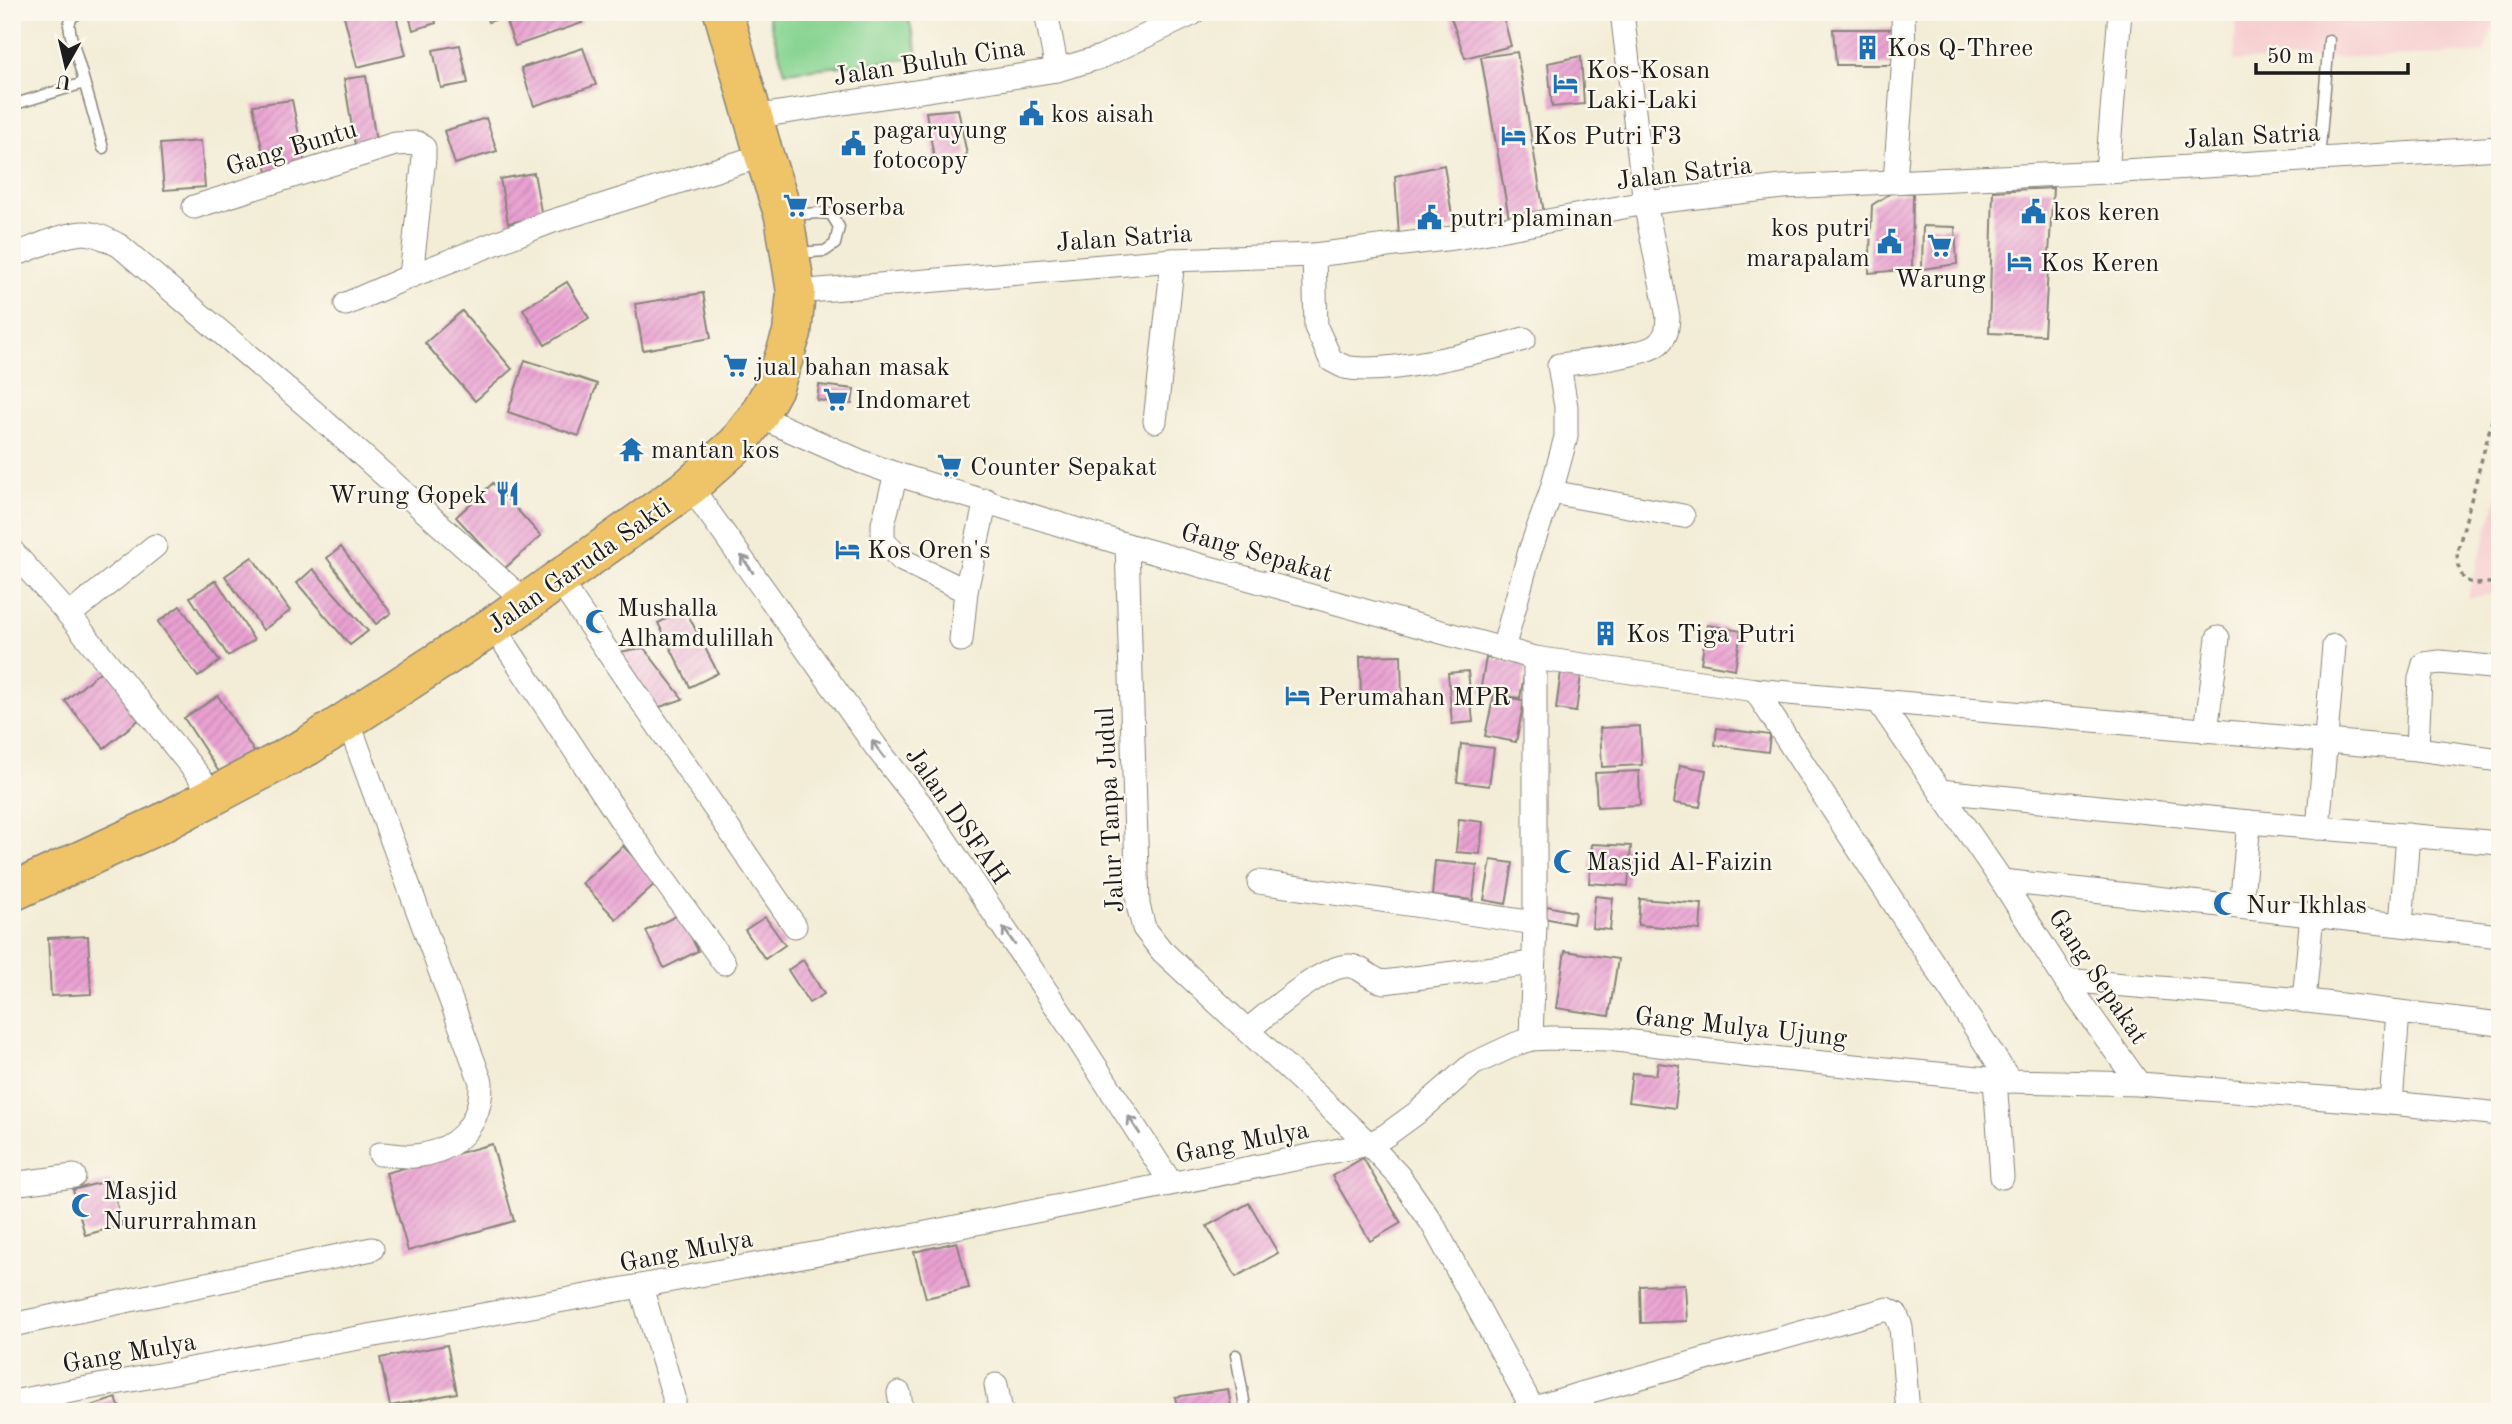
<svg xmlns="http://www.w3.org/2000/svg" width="2512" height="1424" viewBox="0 0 2512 1424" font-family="'Old Standard TT',serif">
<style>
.built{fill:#f7cfd1}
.pitch{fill:#88d492;stroke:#527857;stroke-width:2}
.building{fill:url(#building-hatch)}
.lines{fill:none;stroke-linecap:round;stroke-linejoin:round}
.lane-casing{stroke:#88847a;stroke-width:13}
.street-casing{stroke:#88847a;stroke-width:25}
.highway-casing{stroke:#88847a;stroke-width:41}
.path{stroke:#88847a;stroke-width:3.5;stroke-dasharray:5 5;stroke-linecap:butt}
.lane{stroke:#fff;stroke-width:10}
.street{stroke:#fff;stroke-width:23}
.highway{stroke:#efc469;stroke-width:38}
.oneway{stroke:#999}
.labels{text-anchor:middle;stroke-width:5;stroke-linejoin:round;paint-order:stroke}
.poi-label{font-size:26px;fill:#1c1c1c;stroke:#fbf7ec;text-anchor:start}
.street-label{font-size:26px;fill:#1c1c1c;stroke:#fbf7ec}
</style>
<defs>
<pattern id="building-hatch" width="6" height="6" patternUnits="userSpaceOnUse" patternTransform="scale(1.75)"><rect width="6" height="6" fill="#e9a0d1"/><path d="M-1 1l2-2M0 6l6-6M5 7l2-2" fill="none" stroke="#c789b3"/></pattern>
</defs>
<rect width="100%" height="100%" fill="#fbf7ec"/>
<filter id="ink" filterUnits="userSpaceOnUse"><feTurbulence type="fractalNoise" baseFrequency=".0143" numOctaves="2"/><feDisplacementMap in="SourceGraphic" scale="14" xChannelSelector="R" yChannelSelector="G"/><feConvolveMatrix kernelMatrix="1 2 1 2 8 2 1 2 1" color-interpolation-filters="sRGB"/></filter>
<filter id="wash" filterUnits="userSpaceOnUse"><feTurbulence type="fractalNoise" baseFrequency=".00686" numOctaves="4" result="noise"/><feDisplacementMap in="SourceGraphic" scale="28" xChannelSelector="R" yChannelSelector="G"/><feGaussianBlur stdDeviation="1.57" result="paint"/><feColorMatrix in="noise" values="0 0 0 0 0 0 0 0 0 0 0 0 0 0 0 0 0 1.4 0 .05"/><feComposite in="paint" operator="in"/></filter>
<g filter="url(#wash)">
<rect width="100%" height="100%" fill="#f3edd7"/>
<g class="built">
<polygon points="2237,12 2498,12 2484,53 2234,61"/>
<polygon points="2500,489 2500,593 2467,598"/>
</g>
<polygon class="pitch" points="767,12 907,12 919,58 785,72"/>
<g id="blocks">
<g class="building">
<polygon points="343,12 395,12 406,55 357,67"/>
<polygon points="408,12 433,12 436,23 413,30"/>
<polygon points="485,12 512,12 513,15 488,22"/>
<polygon points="541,12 578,12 582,23 515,46 507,24"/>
<polygon points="1449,12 1502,12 1511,46 1465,58"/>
<polygon points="1833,29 1899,29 1901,65 1836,65"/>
<polygon points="460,45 468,83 441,88 433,50"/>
<polygon points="583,48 596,85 534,106 521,68"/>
<polygon points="1517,52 1544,213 1509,219 1481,57"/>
<polygon points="1581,56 1584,104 1552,107 1548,63"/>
<polygon points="366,76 376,142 355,145 344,79"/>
<polygon points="292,100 305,165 267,172 253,105"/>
<polygon points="958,109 967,155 935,163 926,112"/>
<polygon points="486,118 497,151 455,164 444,131"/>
<polygon points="201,141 205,187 164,190 160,144"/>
<polygon points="1444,165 1454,228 1399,236 1395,176"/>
<polygon points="534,173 542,217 508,223 500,179"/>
<polygon points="2053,188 2044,335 1989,333 1993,191"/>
<polygon points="1891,193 1913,193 1912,269 1869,273 1872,205"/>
<polygon points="1923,226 1955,227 1957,264 1922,269"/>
<polygon points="567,282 589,318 545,345 523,309"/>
<polygon points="703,293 711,338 643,350 635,304"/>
<polygon points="462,311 512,369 475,401 425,343"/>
<polygon points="525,360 597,384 579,436 508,412"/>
<polygon points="819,385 854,389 852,404 817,400"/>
<polygon points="945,459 956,460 954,473 944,471"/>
<polygon points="493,483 541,536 504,569 456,517"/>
<polygon points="341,547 391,613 376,624 327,558"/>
<polygon points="252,557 290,611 263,630 225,576"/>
<polygon points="313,569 368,631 350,645 297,583"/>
<polygon points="216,580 254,640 228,656 190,597"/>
<polygon points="180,606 220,661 198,677 158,622"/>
<polygon points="685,609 718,673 690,687 658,623"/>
<polygon points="1707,625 1741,631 1735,669 1701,663"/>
<polygon points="1600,628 1612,628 1613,638 1600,639"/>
<polygon points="644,648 683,699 654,709 612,653"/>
<polygon points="1401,655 1402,701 1361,702 1360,656"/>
<polygon points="1486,658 1526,664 1520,698 1504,696 1524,701 1516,742 1485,736 1494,694 1480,692"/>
<polygon points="106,667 146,714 104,748 65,701"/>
<polygon points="1468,671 1473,722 1452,724 1448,673"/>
<polygon points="1561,672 1581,675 1576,712 1556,709"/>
<polygon points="218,696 255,753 221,775 184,718"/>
<polygon points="1640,726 1642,765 1602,767 1600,728"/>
<polygon points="1717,728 1770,735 1768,752 1715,745"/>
<polygon points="1461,744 1494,748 1489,786 1457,782"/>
<polygon points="1680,765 1706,770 1700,807 1674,803"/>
<polygon points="1639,771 1640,805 1597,807 1595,773"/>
<polygon points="1459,819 1483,822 1480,854 1456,852"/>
<polygon points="1592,844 1631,846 1628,886 1589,883"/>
<polygon points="623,846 657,882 616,919 582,883"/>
<polygon points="1491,860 1513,863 1506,904 1484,900"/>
<polygon points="1435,861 1477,865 1473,900 1432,896"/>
<polygon points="1595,896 1613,898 1610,930 1592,928"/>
<polygon points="1640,899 1702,904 1700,930 1638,925"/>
<polygon points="1547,906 1575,912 1573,924 1544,918"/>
<polygon points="680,914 698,951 664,968 646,931"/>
<polygon points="765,917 785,945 765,959 745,930"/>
<polygon points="88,936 91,994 51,996 48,938"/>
<polygon points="1565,951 1618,959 1609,1016 1556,1008"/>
<polygon points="803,960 824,994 809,1003 788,970"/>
<polygon points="1658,1063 1680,1066 1675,1108 1628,1102 1632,1073 1656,1075"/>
<polygon points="492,1144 514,1221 408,1251 386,1173"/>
<polygon points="1363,1158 1401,1223 1370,1241 1332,1176"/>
<polygon points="110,1180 123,1225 85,1235 73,1190"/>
<polygon points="1249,1203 1278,1253 1236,1277 1207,1226"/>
<polygon points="957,1242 969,1288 926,1298 914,1252"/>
<polygon points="1685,1284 1687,1321 1641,1323 1640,1286"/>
<polygon points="447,1345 457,1393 390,1406 380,1358"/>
<polygon points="1228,1389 1232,1412 1178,1412 1175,1397"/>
<polygon points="116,1398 121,1412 86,1412 85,1408"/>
</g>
</g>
</g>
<g filter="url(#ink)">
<use href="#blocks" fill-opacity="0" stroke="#88847a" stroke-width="2"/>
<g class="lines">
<defs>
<g id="lane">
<polyline points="81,12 72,17 69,25 71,36 103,148"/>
<polyline points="12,105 84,83"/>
<polyline points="2319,160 2329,40"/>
<polyline points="790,215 818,213 831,214 839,227 835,244 825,251 797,253"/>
<polyline points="1236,1355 1246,1412"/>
</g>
<g id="street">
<polyline points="1046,12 1057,70"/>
<polyline points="753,117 1057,70 1101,57 1192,14"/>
<polyline points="2107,172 2120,12"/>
<polyline points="1895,181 1904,57 1903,12"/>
<polyline points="194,207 395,144 418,143 424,148 424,158 411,276"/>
<path d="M1314 255 1316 327 1331 360C1335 362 1340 365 1345 367 1386 376 1482 351 1524 339"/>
<path d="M12 256C34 248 59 235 83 233 96 233 109 240 120 246L314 412 526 602"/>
<polyline points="796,292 1173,260 1314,255 1461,237 1645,203 1782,187 2107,172 2500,148"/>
<polyline points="346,304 411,276 550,222 764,155"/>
<polyline points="758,416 862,462 896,474 1127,545 1535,658 1755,690 1878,701 2002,881 2065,980 2139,1084"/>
<polyline points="1155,421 1173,260"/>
<polyline points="896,474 883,524 883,541 902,560 966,591 961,640"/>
<polyline points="690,486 876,747 923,807 1072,1030 1171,1183"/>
<polyline points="1551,492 1683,516"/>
<polyline points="1127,545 1138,905 1144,928 1162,951 1369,1144 1399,1176 1432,1223 1533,1409"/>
<polyline points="12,551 69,615 215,796"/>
<polyline points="558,579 795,926"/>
<polyline points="966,591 986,500"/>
<polyline points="69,615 155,546"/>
<polyline points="493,626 621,820 724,963"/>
<path d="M1503 649 1530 551 1551 492 1566 437V407L1559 365C1580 362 1649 356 1660 342 1668 334 1667 327 1668 317L1645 203 1622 12"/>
<polyline points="1755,690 2010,1081"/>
<polyline points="1878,701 2417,749 2500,760"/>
<path d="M348 721 481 1082C482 1124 457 1152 414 1156 403 1157 391 1154 380 1154"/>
<polyline points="2206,731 2218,638"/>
<polyline points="2417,749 2420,678 2424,664 2440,662 2500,668"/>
<polyline points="1940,791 2249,822 2500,843"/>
<polyline points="2318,828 2334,646"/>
<polyline points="2002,881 2500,936"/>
<polyline points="1259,882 1535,923"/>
<polyline points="2241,907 2249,822"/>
<polyline points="2401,924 2408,835"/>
<polyline points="2065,980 2291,999 2500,1024"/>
<polyline points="2304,1001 2312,914"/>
<path d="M1248 1030C1267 1014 1326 963 1350 966 1363 967 1370 980 1384 982L1533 963"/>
<polyline points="1531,1039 1535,923 1535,658"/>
<polyline points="1995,1079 2002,1177"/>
<polyline points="2391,1103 2398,1012"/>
<polyline points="12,1184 74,1176"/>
<polyline points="641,1287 674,1397 674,1412"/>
<polyline points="12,1325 372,1249"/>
<polyline points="996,1385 1001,1412"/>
<polyline points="899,1393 902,1412"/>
<polyline points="12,1402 916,1235 1369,1144 1385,1136 1418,1112 1473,1064 1516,1044 1531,1039 1551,1038 1608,1039 1752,1056 2010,1081 2139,1084 2391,1103 2500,1114"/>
<polyline points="1522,1412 1580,1394"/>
<polyline points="1584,1412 1580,1394 1887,1309 1896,1314 1901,1327 1908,1412"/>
</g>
<polyline id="highway" points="12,892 160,824 308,746 493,626 690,486 737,444 758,416 774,387 792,333 796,292 784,216 764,155 723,12"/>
</defs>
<use href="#lane" class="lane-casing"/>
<use href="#street" class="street-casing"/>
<use href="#highway" class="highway-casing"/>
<polyline class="path" points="2500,390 2457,553 2458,566 2464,580 2476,584 2500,582"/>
<use href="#lane" class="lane"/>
<use href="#street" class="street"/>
<use href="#highway" class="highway"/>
</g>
<defs><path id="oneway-shaft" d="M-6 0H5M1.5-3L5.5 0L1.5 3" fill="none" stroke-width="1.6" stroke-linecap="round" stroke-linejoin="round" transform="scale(1.75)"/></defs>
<g class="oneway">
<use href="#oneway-shaft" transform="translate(747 564) rotate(-125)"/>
<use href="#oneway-shaft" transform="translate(878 749) rotate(-127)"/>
<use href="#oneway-shaft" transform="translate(1009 936) rotate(-124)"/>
<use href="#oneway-shaft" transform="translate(1134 1125) rotate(-123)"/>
</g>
</g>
<defs>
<symbol id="building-bare" viewBox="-9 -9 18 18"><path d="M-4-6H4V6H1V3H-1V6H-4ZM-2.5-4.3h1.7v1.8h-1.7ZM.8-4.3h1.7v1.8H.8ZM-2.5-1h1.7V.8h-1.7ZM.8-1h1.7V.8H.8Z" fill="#1f6fb2" stroke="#fbf7ec" stroke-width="2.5" paint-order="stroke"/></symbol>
<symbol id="hotel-bare" viewBox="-9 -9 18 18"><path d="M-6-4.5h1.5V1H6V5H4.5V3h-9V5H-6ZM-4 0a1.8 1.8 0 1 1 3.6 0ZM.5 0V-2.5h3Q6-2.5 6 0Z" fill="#1f6fb2" stroke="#fbf7ec" stroke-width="2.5" paint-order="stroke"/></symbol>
<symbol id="civic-bare" viewBox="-9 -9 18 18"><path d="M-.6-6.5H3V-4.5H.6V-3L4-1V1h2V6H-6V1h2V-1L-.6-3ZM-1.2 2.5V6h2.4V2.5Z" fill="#1f6fb2" stroke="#fbf7ec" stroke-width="2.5" paint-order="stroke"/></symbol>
<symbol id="supermarket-bare" viewBox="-9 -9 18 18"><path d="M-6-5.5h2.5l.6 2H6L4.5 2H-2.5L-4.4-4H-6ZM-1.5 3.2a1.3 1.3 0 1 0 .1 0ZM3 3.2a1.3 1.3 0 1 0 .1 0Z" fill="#1f6fb2" stroke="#fbf7ec" stroke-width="2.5" paint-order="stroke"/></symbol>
<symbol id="temple-bare" viewBox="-9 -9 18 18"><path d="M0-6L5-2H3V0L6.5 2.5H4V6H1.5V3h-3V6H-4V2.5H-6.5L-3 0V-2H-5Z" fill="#1f6fb2" stroke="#fbf7ec" stroke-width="2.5" paint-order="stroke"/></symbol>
<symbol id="restaurant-bare" viewBox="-9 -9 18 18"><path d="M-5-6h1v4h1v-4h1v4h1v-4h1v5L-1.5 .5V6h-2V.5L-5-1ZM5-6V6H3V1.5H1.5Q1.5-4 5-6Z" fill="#1f6fb2" stroke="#fbf7ec" stroke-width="2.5" paint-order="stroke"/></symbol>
<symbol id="mosque-bare" viewBox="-9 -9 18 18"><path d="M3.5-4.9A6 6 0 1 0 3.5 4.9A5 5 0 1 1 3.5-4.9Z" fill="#1f6fb2" stroke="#fbf7ec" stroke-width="2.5" paint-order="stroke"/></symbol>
</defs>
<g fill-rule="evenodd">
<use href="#building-bare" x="1850" y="30" width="35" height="35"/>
<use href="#hotel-bare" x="1548" y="66" width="35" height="35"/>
<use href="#civic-bare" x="1014" y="96" width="35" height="35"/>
<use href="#hotel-bare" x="1496" y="118" width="35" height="35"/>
<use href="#civic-bare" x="836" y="126" width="35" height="35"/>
<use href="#supermarket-bare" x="778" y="188" width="35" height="35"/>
<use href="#civic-bare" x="2016" y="194" width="35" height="35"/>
<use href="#civic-bare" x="1412" y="200" width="35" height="35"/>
<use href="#civic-bare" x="1872" y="224" width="35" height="35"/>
<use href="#supermarket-bare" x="1922" y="228" width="35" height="35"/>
<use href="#hotel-bare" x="2002" y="244" width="35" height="35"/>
<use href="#supermarket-bare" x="718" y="348" width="35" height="35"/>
<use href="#supermarket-bare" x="818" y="382" width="35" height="35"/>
<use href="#temple-bare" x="614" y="432" width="35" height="35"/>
<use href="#supermarket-bare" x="932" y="448" width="35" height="35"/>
<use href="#restaurant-bare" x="490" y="476" width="35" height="35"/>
<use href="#hotel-bare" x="830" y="532" width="35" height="35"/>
<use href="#mosque-bare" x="580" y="604" width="35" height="35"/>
<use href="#building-bare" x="1588" y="616" width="35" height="35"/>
<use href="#hotel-bare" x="1280" y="678" width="35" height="35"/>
<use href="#mosque-bare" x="1548" y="844" width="35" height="35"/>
<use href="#mosque-bare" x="2208" y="886" width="35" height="35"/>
<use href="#mosque-bare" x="66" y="1188" width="35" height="35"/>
</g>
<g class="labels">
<g class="poi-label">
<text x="1887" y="56">Kos Q-Three</text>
<text x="1586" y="78">Kos-Kosan<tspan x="1586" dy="30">Laki-Laki</tspan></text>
<text x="1051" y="122">kos aisah</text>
<text x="873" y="138">pagaruyung<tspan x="873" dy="30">fotocopy</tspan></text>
<text x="1533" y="144">Kos Putri F3</text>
<text x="815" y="215">Toserba</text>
<text x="2053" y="220">kos keren</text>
<text x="1450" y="226">putri plaminan</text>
<text x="1870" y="236" text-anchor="end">kos putri<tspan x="1870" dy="30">marapalam</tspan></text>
<text x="2040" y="271">Kos Keren</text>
<text x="1940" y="287" text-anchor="middle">Warung</text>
<text x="755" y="375">jual bahan masak</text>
<text x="855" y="408">Indomaret</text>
<text x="651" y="458">mantan kos</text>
<text x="970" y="475">Counter Sepakat</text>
<text x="487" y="503" text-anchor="end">Wrung Gopek</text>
<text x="867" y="558">Kos Oren's</text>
<text x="617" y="616">Mushalla<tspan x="617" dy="30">Alhamdulillah</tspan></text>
<text x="1626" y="642">Kos Tiga Putri</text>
<text x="1318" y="705">Perumahan MPR</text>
<text x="1586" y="870">Masjid Al-Faizin</text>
<text x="2246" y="913">Nur Ikhlas</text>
<text x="103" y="1199">Masjid<tspan x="103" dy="30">Nururrahman</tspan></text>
</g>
<g class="street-label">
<text transform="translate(929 61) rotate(-9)" y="9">Jalan Buluh Cina</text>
<text transform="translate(2252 135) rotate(-3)" y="9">Jalan Satria</text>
<text transform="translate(291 147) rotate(-17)" y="9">Gang Buntu</text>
<text transform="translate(1684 172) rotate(-7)" y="9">Jalan Satria</text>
<text transform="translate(1124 237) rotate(-4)" y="9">Jalan Satria</text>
<text transform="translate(1257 552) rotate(16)" y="9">Gang Sepakat</text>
<text transform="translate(579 565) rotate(-35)" y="9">Jalan Garuda Sakti</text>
<text transform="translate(1109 810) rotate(-93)" y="9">Jalur Tanpa Judul</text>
<text transform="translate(958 815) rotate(55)" y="9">Jalan DSFAH</text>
<text transform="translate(2099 976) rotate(56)" y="9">Gang Sepakat</text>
<text transform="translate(1741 1026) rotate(6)" y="9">Gang Mulya Ujung</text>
<text transform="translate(1242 1141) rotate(-11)" y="9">Gang Mulya</text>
<text transform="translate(686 1250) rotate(-11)" y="9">Gang Mulya</text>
<text transform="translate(129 1352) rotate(-10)" y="9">Gang Mulya</text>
</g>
</g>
<rect width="2512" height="1424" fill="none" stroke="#fbf7ec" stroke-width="42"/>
<g transform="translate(66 66) rotate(188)" stroke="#fbf7ec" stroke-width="5" paint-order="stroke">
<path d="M0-5L12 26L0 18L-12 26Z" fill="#1c1c1c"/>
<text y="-10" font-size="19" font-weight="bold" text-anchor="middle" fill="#1c1c1c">U</text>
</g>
<path d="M2256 63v10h152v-10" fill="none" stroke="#1c1c1c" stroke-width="3.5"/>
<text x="2267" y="63" font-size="21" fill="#1c1c1c" stroke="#fbf7ec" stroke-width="5" paint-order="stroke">50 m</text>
</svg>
